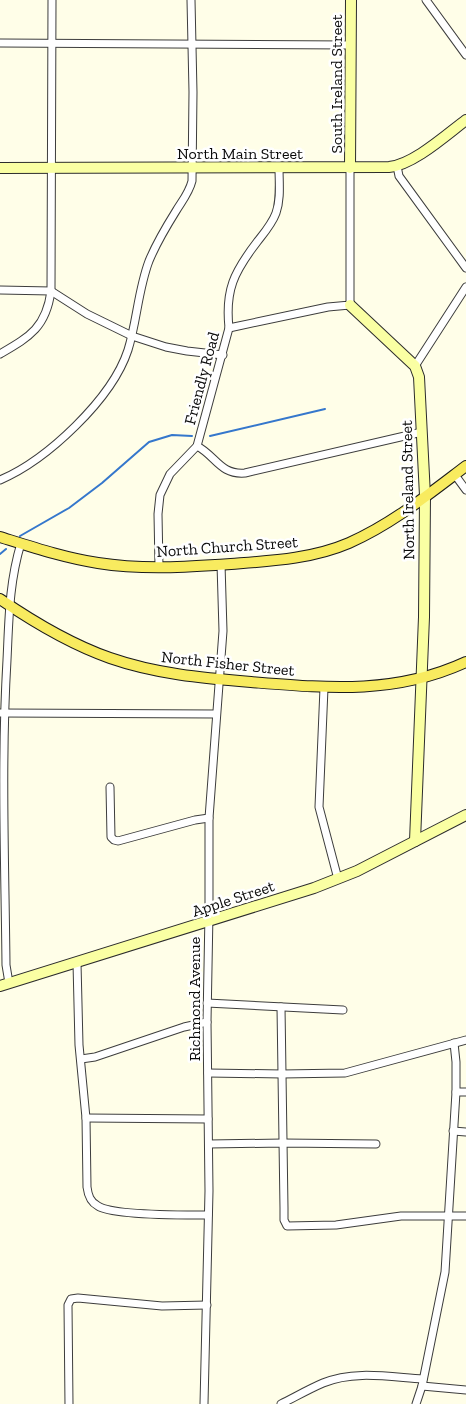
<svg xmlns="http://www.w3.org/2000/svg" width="466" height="1404" viewBox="0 0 466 1404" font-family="'Zilla Slab',serif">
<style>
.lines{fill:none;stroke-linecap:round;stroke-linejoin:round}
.stream{stroke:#3577cc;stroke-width:2}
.street-casing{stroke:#3d3d3d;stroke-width:9}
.secondary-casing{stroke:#2c2c2c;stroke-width:12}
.primary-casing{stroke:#1b1b1b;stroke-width:12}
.street{stroke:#fff;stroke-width:7}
.secondary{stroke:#faffa3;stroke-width:10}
.primary{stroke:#f8eb5f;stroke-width:10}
.labels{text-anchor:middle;stroke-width:5;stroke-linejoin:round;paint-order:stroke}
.street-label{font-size:16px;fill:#0a0a0a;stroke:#fff}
</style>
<rect width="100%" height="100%" fill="#fffee8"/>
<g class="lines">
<g class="stream">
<polyline points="210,436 325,409"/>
<polyline points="20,536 69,508 102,483 149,442 172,435 192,436"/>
<polyline points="0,554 6,549"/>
</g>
<defs>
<g id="street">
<polyline points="426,0 466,55"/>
<polyline points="0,43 351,45"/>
<polyline points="397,166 399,176 466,268"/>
<polyline points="0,290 51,291 87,314 132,336 166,347 187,351 223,355"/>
<polyline points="229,328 328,307 350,305 350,168"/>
<path d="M0 354C29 337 46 328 51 291L52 0"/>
<polyline points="415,366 466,287"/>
<path d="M197 446C216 456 220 475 245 473L422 432"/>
<polyline points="455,475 466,490"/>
<path d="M0 480C47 460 112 399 128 350 137 321 138 290 149 261 156 244 166 227 176 211 182 201 189 193 192 181L193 92 191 0"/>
<path d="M159 567 158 514 160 495 170 474 197 446 229 328C225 290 234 272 257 242 264 233 272 224 276 213 281 199 279 183 279 167"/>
<polyline points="324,688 319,807 338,879"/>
<polyline points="0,713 216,714"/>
<polyline points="110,787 111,837 114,840 118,841 195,820 209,818"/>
<path d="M77 963 79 1045 86 1118 87 1187C88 1195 90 1202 98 1206 113 1216 187 1215 208 1215"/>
<path d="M9 983 6 965C5 863 1 762 7 660 9 619 9 583 21 543"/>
<polyline points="207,1003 343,1010"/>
<polyline points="281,1007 284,1208 284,1220 287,1226 336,1225 401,1216 466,1216"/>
<polyline points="81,1059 95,1057 184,1027 207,1022"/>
<polyline points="208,1073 282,1074 345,1073 466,1040"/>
<polyline points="456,1092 466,1092"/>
<polyline points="86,1118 208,1119"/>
<polyline points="453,1131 466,1132"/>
<polyline points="209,1144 283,1143 376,1144"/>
<polyline points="422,1386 466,1390"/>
<polyline points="69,1404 68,1305 71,1299 78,1298 162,1306 207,1305"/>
<polyline points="204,1404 209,1191 207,1022 209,913 209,818 223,631 221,564"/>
<path d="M281 1404C295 1397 309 1389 323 1383 354 1370 390 1377 423 1379"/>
<polyline points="416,1404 422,1386 445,1272 456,1092 456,1062 454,1043"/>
</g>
<g id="secondary">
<path d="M0 168 389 167C413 165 446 135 466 120"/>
<polyline points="350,168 351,0"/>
<polyline points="350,305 415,366 419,377 425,496 424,617 415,841"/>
<polyline points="0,986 314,888 357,871 466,815"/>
</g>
<g id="primary">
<path d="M0 537C32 547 65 558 98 563 142 570 187 567 231 564 270 561 312 559 349 543 392 524 429 494 466 466"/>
<path d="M0 599C35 623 70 644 110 658 156 674 202 678 251 682 326 688 395 695 466 662"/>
</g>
</defs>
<use href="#street" class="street-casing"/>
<use href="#secondary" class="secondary-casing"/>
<use href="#primary" class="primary-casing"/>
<use href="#street" class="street"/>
<use href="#secondary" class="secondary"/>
<use href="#primary" class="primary"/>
</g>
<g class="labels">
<g class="street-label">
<text transform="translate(336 84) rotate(-90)" y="6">South Ireland Street</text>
<text x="240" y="159">North Main Street</text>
<text transform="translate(201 378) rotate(-75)" y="6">Friendly Road</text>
<text transform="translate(407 490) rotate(-91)" y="6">North Ireland Street</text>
<text transform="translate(227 546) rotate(-4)" y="6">North Church Street</text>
<text transform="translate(228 663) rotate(6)" y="6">North Fisher Street</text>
<text transform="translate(233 898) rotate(-18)" y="6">Apple Street</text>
<text transform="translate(194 999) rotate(-90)" y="6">Richmond Avenue</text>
</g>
</g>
</svg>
